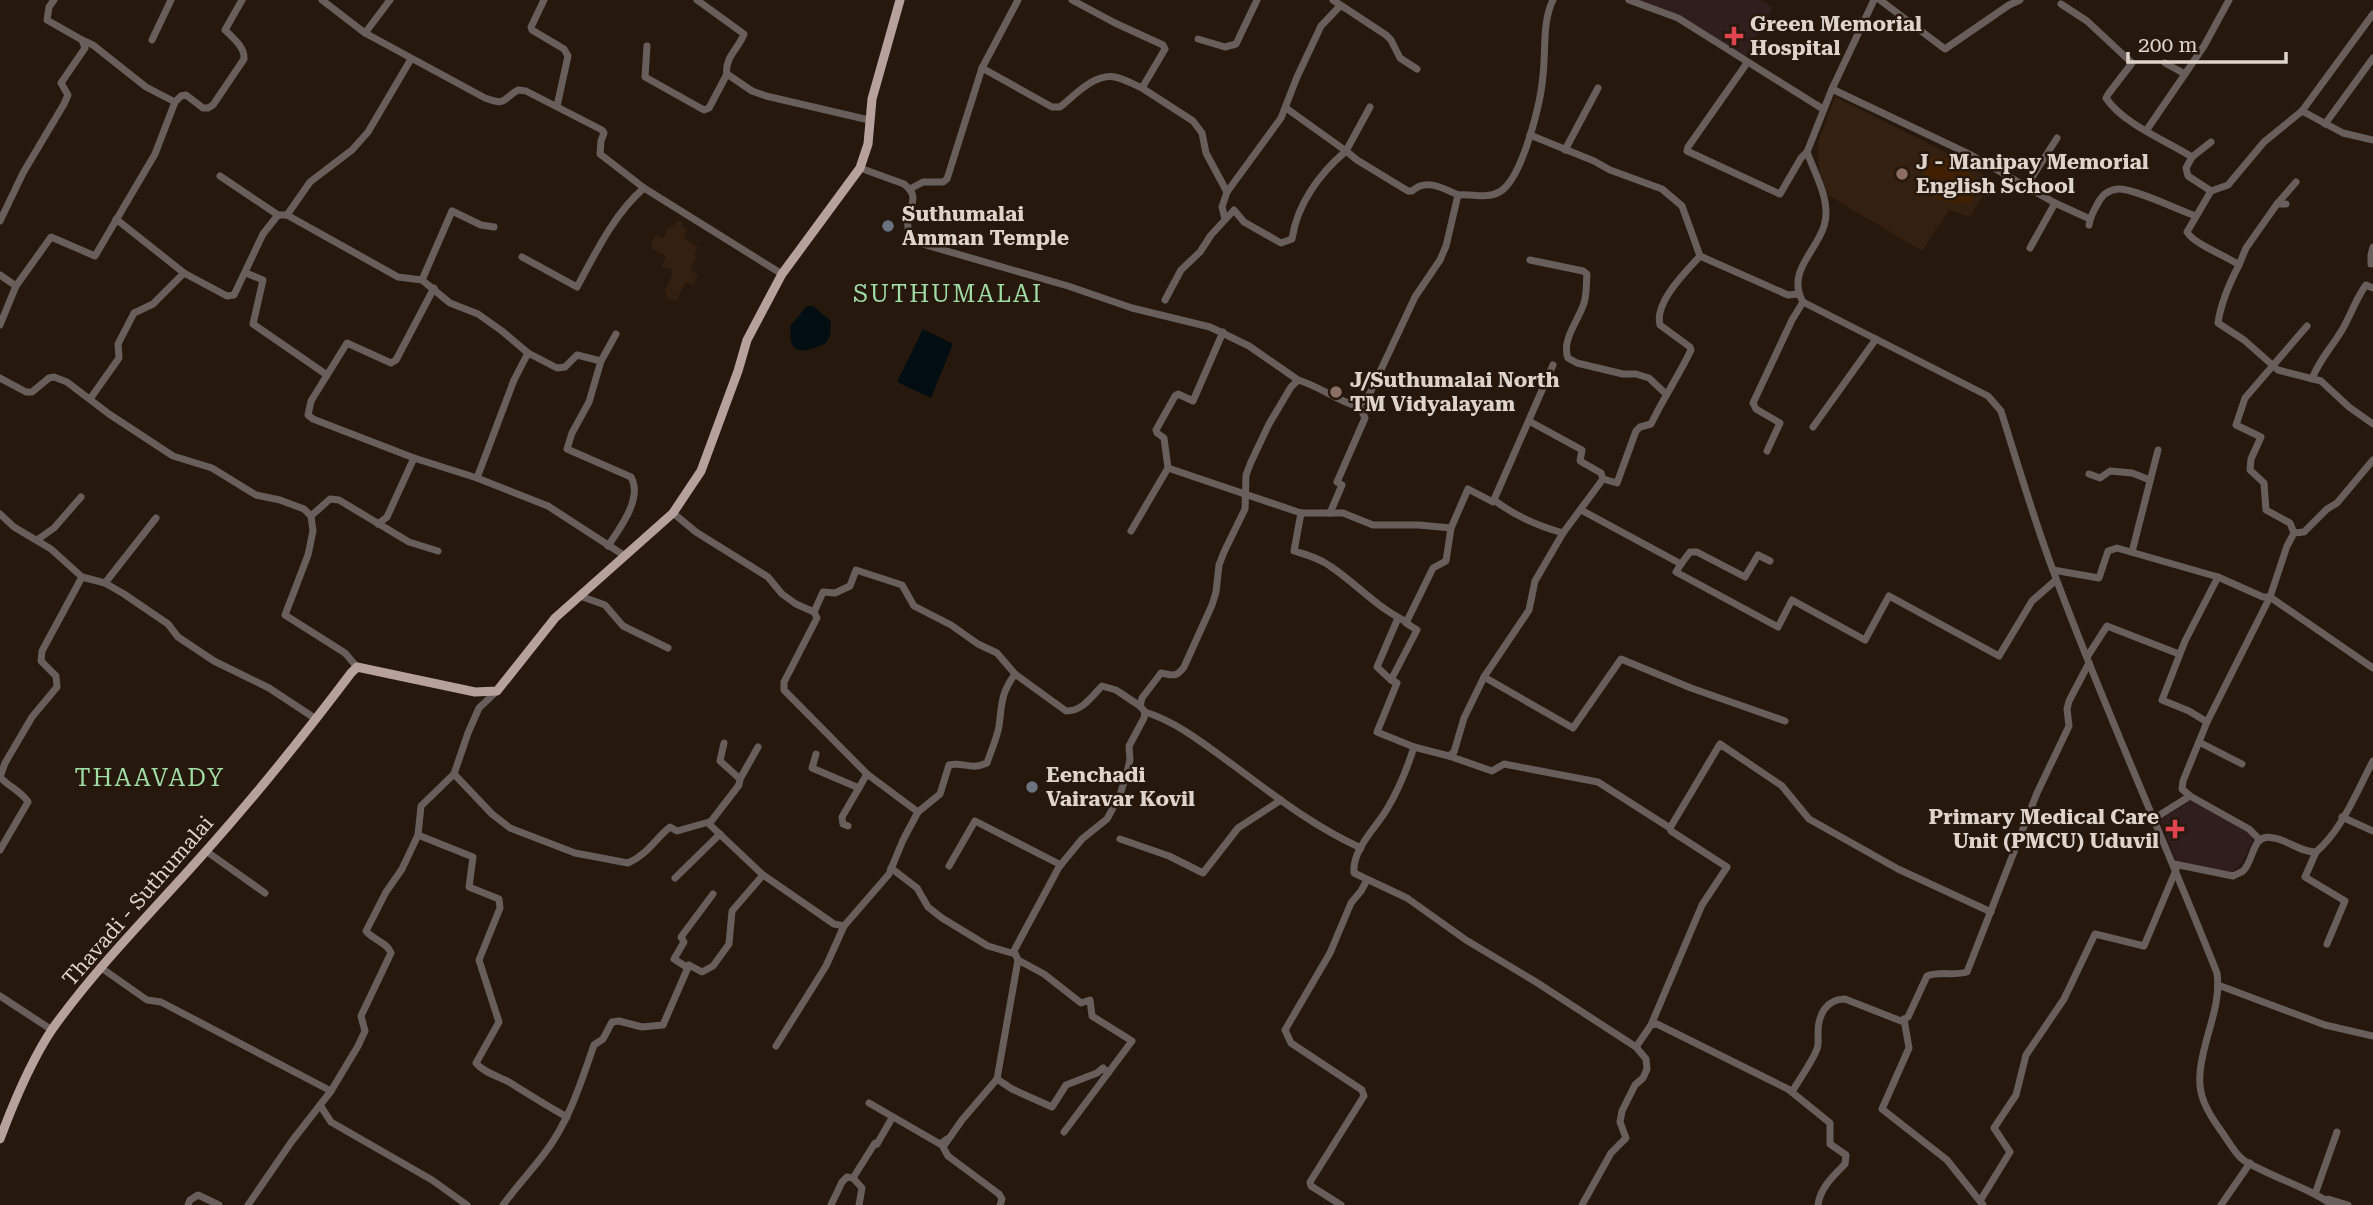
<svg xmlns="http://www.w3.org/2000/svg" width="2373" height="1205" viewBox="0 0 2373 1205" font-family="'Roboto Serif',serif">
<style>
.built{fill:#342010}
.medical{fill:#301d1e}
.green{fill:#402000}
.water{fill:#020e12}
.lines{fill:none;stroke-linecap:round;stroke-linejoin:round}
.minor{stroke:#685e5c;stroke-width:7}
.major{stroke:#b6a19d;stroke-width:9}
.health-dot{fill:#e0444e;stroke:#26180c;stroke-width:2.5}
.education-dot{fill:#8d6e63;stroke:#26180c;stroke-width:2.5}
.worship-dot{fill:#6b7280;stroke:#26180c;stroke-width:2.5}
.labels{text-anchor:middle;stroke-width:5;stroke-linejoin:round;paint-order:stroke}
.poi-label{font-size:21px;font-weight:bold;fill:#ded4cc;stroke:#26180c;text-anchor:start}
.street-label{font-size:21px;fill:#ded4cc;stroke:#26180c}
.quarter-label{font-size:24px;letter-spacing:2px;fill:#a0dda4;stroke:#26180c}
</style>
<rect width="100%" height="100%" fill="#26180c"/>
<g class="built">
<polygon points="1835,97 1959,159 1992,180 1970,217 1949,210 1922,251 1828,195 1819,168 1818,143"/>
<polygon points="679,221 683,222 682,227 687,230 683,238 698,247 694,253 696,258 690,270 698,275 693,285 686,282 677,299 674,300 668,299 665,291 672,275 671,268 661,267 666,256 652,249 651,245 655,235 663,238 668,229 672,225 676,228 676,222"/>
</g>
<g class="medical">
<polygon points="1639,0 1761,0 1773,8 1745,57"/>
<polygon points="2191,801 2249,830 2254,838 2242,862 2231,873 2177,863 2160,820"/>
</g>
<path class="green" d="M1932 157C1954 157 1963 167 1978 182L1971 202C1950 206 1925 200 1921 177Z"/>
<g class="water">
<path d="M807 306H813L831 321 830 335 826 343C817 347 797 357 792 344 790 339 791 331 790 326Z"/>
<polygon points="923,329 953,344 931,398 897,382"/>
</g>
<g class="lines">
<g class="minor">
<path d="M322 0 365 33 485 98C507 106 501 100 518 90L526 91 602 130 604 133 601 141 600 154 644 188 782 274"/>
<polyline points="544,0 531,27 532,30 564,49 568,56 557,106"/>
<path d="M697 0 744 34C739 48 724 58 727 74L752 91 766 96 869 120"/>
<polyline points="1072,0 1115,23 1163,45 1165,49 1142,88 1193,121 1202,133 1206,153 1227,192"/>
<polyline points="1333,0 1386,35 1391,40 1400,58 1417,69"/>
<polyline points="1629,0 1678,18 1823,109"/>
<path d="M1874 0 1832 89 1807 152C1815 174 1832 202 1824 226 1816 252 1786 272 1803 302L1988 396 2001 411C2018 465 2034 520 2054 573 2104 708 2164 839 2217 973 2222 1007 2202 1040 2200 1074 2198 1095 2207 1111 2219 1128 2226 1137 2233 1151 2241 1158 2246 1163 2254 1166 2260 1169 2283 1181 2313 1190 2332 1205"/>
<polyline points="1880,0 1945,49 2009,5 2020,0"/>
<path d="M2061 4 2087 21 2132 63 2109 93 2106 98C2123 124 2167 141 2192 157L2186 168 2188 176 2211 191"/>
<path d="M2373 14 2302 111 2264 142 2228 185 2211 191 2187 232C2195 245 2225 255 2239 265 2229 284 2221 302 2218 323L2244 340 2278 370 2321 381 2349 407 2373 424"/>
<polyline points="365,33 390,0"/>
<polyline points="1198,39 1225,47 1236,44 1257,0"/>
<polyline points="82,40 93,45 146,87 175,102"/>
<polyline points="152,40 171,0"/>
<polyline points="647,46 645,77 704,110 709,108 727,74"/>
<polyline points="1747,63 1688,147 1687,151 1780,194 1801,158 1807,152"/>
<polyline points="2165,63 2185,74 2204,46 2229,0"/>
<path d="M982 68 1052 107H1060C1074 96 1094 73 1115 77 1124 79 1133 84 1142 88"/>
<polyline points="1832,89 1971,155 2055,203 2090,219"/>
<path d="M1370 107 1346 151 1357 160 1408 191H1412C1426 178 1443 188 1458 195"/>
<polyline points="2302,111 2343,133 2373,140"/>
<polyline points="2325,124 2373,58"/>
<polyline points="2146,131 2185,74"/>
<polyline points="1530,135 1594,161 1610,170 1662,189 1682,206 1700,256"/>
<polyline points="1565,150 1598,88"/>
<polyline points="2192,157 2211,142"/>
<path d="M860 168 904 184C921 198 909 204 908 221 907 226 909 233 911 238L919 243 1068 286 1132 308 1210 327 1249 346 1298 380"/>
<polyline points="220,176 278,215 287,215 398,277 422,280 450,303 478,314 502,331 528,353 557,368 565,367 577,355 601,361"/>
<polyline points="2026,187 2057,138"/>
<polyline points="910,189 923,182 943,182 947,179 982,68 1018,0"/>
<polyline points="2277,204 2296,182"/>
<polyline points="287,215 310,182 352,150 368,132 411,59"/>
<polyline points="116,219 184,273 227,296 234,295 263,234 278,215"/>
<polyline points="1225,219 1222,207 1227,192 1281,118 1297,77 1321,26 1340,6"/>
<polyline points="0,221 23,173 64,104 68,95 61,83 85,48 82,40 47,20 49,7 54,0"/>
<path d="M2089 225C2090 217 2093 212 2097 205 2101 196 2107 190 2118 189 2134 188 2178 210 2196 216"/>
<polyline points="2030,248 2055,203"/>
<path d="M522 257 577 287C596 252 614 214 644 188"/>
<path d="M1530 260 1583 271 1587 274C1586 284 1587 294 1584 303 1579 320 1561 340 1568 358L1577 363 1623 374H1636L1649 378 1666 394"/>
<polyline points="2371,264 2371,255 2373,247"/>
<polyline points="2239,265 2246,248 2277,204 2286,204"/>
<polyline points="246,273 263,280 253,324 327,375"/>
<polyline points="0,275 16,286 0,325"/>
<polyline points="422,280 452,211 481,225 494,227"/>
<path d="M16 286 51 237 95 256 155 154 175 102 181 96 186 95 203 108H208L213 105 244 59C245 47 233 38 225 30L242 0"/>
<polyline points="434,288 396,360 391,363 347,343 311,401 308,415 313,419 414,458 477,478 548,506 625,556"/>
<path d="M1165 300 1181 270 1200 252 1211 235 1234 210 1244 222 1281 243 1292 239C1297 204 1320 173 1346 151L1286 108"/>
<polyline points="0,378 26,392 32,392 49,378 54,377 67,382 109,414 173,456 212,468 256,495 280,500 304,509 311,516 313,531 308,555 285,615 345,653 357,667"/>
<path d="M2312 379C2319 360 2332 347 2342 330 2351 315 2356 298 2366 285L2373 288"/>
<polyline points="90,399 119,358 118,344 134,313 153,304 184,273"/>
<polyline points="1529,421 1582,450 1580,461 1601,473 1603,479"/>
<polyline points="1813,427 1876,339"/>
<polyline points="1767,451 1780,423 1756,409 1753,403 1792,320 1803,302"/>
<polyline points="1168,468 1301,513 1343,513 1373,525 1419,525 1451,528"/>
<polyline points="2089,474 2100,478 2110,471 2132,473 2150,480"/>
<polyline points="477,478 514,380 528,353"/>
<path d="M1494 500C1515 516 1538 526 1563 533"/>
<polyline points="1581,510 1681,564 1676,572 1778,627 1792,600 1865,640 1889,596 1999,656 2032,601 2056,580"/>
<polyline points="673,513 696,532 768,577 782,594 796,604 814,612 817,618 784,682 784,690 867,774 918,812"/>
<path d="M1301 513 1294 551C1307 555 1319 558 1330 566 1357 584 1377 608 1407 622"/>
<polyline points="1330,513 1342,485 1337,482 1365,418 1359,405"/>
<polyline points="0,514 14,527 51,549 82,577 105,583 124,594 168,624 178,637 214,661 269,688 316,719"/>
<polyline points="311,516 330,499 339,500 409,542 438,551"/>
<polyline points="378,524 387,517 414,458"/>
<polyline points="1131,531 1168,468 1164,438 1157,433 1156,430 1175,396 1178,394 1193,401 1223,332"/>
<polyline points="2294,533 2290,523 2266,510 2264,483 2250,470 2251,459 2261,437 2236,425 2245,398 2307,326"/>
<polyline points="37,540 54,528 81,497"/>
<path d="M608 546C620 528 643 498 631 477L567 449 572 433 589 402 601 361 616 334"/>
<polyline points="2132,552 2158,450"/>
<polyline points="1681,564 1690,552 1697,552 1745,577 1758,555 1770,561"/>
<polyline points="2053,570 2099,578 2108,551 2117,548 2218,577 2263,597 2270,597 2373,668"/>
<polyline points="105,583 156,518"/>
<polyline points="580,596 605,605 623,626 668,648"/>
<polyline points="814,612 823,592 835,593 850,586 856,570 902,585 914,606 951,625 978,644 997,653 1015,674"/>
<polyline points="2087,657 2107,626 2179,654"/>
<polyline points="1484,677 1573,728 1621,659 1691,688 1785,721"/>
<polyline points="1391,680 1377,667 1398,618"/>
<path d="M1145 712C1175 721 1203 743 1229 762 1271 793 1312 826 1361 848"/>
<polyline points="2207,722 2189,711 2162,700 2185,641 2218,577"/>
<polyline points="2199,742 2242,764"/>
<polyline points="724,743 720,761 740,779 739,785 709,824 763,875 834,924 844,926"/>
<polyline points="1414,747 1377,732 1397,683 1391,680 1417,630 1406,623 1433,568 1446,561 1451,528 1468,489 1493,502 1553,365"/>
<polyline points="816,754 812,768 859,788"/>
<polyline points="1449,756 1492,771 1504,764 1598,782 1670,828 1720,744 1782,786 1809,819 1898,869 1991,912"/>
<path d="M454 774 492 814 510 828 575 853 628 863C647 855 655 839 670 827L677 831 709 822"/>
<polyline points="740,779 758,747"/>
<polyline points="2342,817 2373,831"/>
<polyline points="2155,818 2190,796"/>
<polyline points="848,826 843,824 842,817 867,774"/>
<path d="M418 835 473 857 469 887 499 899 500 908 479 960 499 1022 476 1063C484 1073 498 1076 509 1082 528 1094 547 1106 567 1117"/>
<polyline points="1120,839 1169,856 1203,873 1238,828 1281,800"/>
<polyline points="2260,840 2249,829 2190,796 2182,789 2183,781 2207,722 2270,597 2287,546 2294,533 2304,532 2327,509 2337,503 2373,460"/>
<path d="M0 850 28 802C21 791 9 787 0 777L5 763 32 717 57 687 56 676 41 661 42 651 82 577"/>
<polyline points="206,851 265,893"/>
<polyline points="2316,852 2305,877 2345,901 2327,944"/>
<path d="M2174 864 2233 876C2237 874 2240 873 2243 871 2255 860 2251 832 2274 838 2290 841 2300 852 2316 852 2342 830 2357 791 2373 761"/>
<polyline points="949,866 975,821 1061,865"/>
<polyline points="891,868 917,888 928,907 942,918 988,946 1015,954"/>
<polyline points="675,878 720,834"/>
<polyline points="1018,960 1044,974 1081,1003 1090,1000 1092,1016 1132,1041 1064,1132"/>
<polyline points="100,967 147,1000 161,1002 331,1091"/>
<polyline points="688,968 674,959 684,942 681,937 713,894"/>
<polyline points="2218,985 2325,1025 2373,1036"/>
<polyline points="0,996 52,1030"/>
<polyline points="1904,1019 1909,1048 1882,1109 1947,1160 1983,1205"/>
<polyline points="1651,1025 1702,905 1727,867 1671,831 1670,828"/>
<path d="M776 1046 826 966 844 926 889 874 903 840 918 812 940 794 949 765C964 761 969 771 987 763 991 751 997 738 999 726 1002 703 1001 693 1015 674L1066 711C1083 711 1091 697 1102 686L1116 690 1140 706"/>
<path d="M1636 1047 1651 1025 1657 1024 1788 1089 1830 1123V1144L1846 1155 1845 1164C1834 1175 1820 1188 1818 1205"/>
<polyline points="997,1079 1012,1089 1052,1107 1066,1085 1097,1073 1103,1068 1108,1073"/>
<path d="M1792 1092C1800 1078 1811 1064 1817 1049 1819 1044 1818 1038 1818 1033 1818 1015 1826 999 1845 999L1901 1021 1908 1017 1927 976C1940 971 1953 976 1967 972L2037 793 2069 726 2067 709 2069 701 2089 663"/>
<polyline points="869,1103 940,1144 947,1139"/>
<polyline points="320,1105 331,1122 432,1180 467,1205"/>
<polyline points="2315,1194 2337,1132"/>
<polyline points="2328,1199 2348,1205"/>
<polyline points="1980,1201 2010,1152 1994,1128 2016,1095 2026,1055 2064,999 2095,934 2144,946 2176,870"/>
<polyline points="188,1205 190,1200 198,1195 219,1205"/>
<path d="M248 1205 292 1141 331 1091 358 1046 365 1031 361 1016 391 953C387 942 373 940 366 931L386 892 402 869 418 835 421 806 454 774 468 733 479 708 497 691"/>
<path d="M503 1205C516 1187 531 1171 544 1154 569 1122 581 1082 594 1045L603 1039 612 1022 619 1021 642 1027 663 1025 689 965 702 972 713 966 729 944 732 911 763 875"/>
<polyline points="831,1205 842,1182 847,1177 853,1178"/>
<polyline points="859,1205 862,1188 853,1178 875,1143 877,1144 892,1118"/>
<path d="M1000 1205 1002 1199 999 1194 948 1156 943 1147 962 1120 997 1079 1018 960 1014 951 1016 947 1059 867 1082 839 1107 819 1120 795 1127 772 1130 760 1129 746 1144 718 1145 712 1140 706 1142 698 1161 673C1173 675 1176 678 1184 667L1212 605 1216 592 1219 565 1224 552 1245 509 1246 475 1251 462 1269 424 1291 387 1298 380C1319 386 1336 400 1356 406L1363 402 1370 393 1415 297 1440 260 1446 246 1458 195C1472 193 1487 200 1501 191 1523 176 1541 102 1543 75 1546 51 1542 22 1553 0"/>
<polyline points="1341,1205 1311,1186 1310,1182 1364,1096 1362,1090 1291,1043 1285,1030 1330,953 1351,903 1361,891 1367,880"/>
<path d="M1582 1205 1611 1153 1626 1138 1620 1122 1622 1111 1635 1085 1643 1078 1647 1069 1646 1059 1636 1047 1536 982 1466 940 1407 898 1354 873C1352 849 1376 828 1387 809 1399 789 1407 769 1414 747L1449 756 1454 752 1464 718 1484 677 1529 610 1535 581 1563 533 1603 479 1617 483 1636 431 1640 427 1651 424C1663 399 1679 375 1691 350L1690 347 1660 325C1654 302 1686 272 1700 256L1788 295 1798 294"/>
<polyline points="2221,1205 2250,1163"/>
</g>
<path class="major" d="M0 1139C13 1104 32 1059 53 1028 99 964 154 910 206 851 257 794 305 734 351 673L357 667 475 692 497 691 555 618 673 513 701 471 738 371 747 340 782 274 860 168 868 144 872 99 900 0"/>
</g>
<g class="health-dot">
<path d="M1730.5 25.5h7v7h7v7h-7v7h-7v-7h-7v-7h7z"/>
<path d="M2171.5 818.5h7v7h7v7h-7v7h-7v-7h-7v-7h7z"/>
</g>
<g class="education-dot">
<circle cx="1902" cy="174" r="7"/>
<circle cx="1336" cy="392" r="7"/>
</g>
<g class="worship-dot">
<circle cx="888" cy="226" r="7"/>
<circle cx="1032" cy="787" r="7"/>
</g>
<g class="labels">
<g class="poi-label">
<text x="1750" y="31">Green Memorial<tspan x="1750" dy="24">Hospital</tspan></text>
<text x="1916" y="169">J - Manipay Memorial<tspan x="1916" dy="24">English School</tspan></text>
<text x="902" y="221">Suthumalai<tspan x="902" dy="24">Amman Temple</tspan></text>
<text x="1350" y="387">J/Suthumalai North<tspan x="1350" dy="24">TM Vidyalayam</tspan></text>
<text x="1046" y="782">Eenchadi<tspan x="1046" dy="24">Vairavar Kovil</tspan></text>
<text x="2159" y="824" text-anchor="end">Primary Medical Care<tspan x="2159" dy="24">Unit (PMCU) Uduvil</tspan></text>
</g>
<g class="street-label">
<text transform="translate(138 901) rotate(-49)" y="7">Thavadi - Suthumalai</text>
</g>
<g class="quarter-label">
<text x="948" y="302">SUTHUMALAI</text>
<text x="150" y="786">THAAVADY</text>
</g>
</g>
<path d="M2128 52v10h158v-10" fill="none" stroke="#ded4cc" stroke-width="3.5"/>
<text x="2138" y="52" font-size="21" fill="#ded4cc" stroke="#26180c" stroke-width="5" paint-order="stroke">200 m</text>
</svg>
